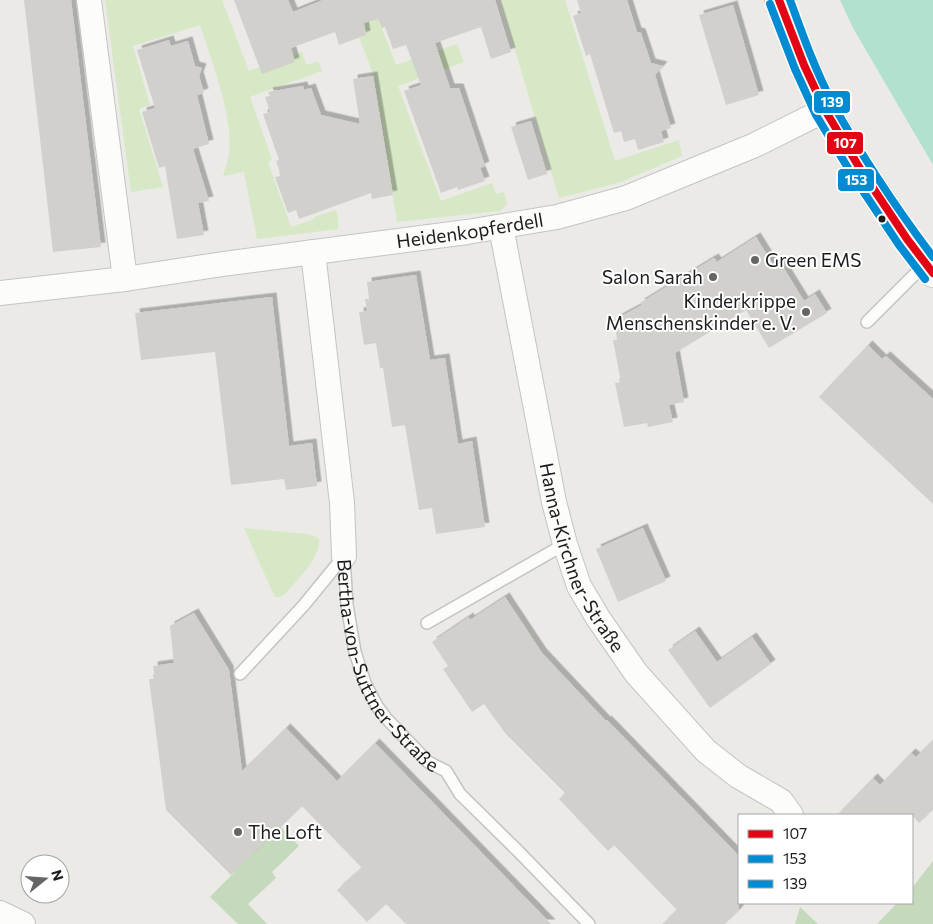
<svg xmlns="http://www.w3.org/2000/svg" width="933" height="924" viewBox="0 0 933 924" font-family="Commissioner,sans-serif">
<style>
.grass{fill:#d6e8c5}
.forest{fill:#c5dabc}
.pitch{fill:#b2e2cf}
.building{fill:#d2d0cd;filter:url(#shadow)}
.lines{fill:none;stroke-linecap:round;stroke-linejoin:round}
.service-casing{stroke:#c4c4c2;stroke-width:14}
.minor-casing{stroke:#c4c4c2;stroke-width:26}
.tertiary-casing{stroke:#c4c4c2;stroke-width:30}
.service{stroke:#fcfcfb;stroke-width:11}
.minor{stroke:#fcfcfb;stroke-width:24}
.tertiary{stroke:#fcfcfb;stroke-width:28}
.bus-1-casing{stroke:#fff;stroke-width:11}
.bus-2-casing{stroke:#fff;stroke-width:11}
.bus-3-casing{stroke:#fff;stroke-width:11}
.bus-1{stroke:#e30513;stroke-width:8}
.bus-2{stroke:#008bd2;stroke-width:8}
.bus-3{stroke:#008bd2;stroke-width:8}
.bus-dot{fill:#1d1d1d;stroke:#fff;stroke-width:2}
.poi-dot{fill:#656563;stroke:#fff;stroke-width:2}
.labels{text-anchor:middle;stroke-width:4;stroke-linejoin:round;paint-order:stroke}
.street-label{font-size:19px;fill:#1d1d1d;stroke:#fff}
.poi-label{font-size:19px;fill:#1d1d1d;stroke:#fff;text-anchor:start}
.line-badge{stroke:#fff;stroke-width:2}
.badge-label{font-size:14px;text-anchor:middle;font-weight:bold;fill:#fff}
</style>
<defs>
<filter id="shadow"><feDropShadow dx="4.5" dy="-4.5" stdDeviation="0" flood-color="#0004"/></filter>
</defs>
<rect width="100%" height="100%" fill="#ebeae6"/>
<g class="grass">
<path d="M105 0H222L249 71 302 52 306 65 318 61 322 71 250 97 272 160 268 162 291 227 312 220 316 216 336 210 338 217V229L257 239 244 172 223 176C225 169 228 161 229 153 234 117 211 60 200 25L133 46 150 105 139 109 163 187 131 192Z"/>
<polygon points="371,0 396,65 457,44 464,62 398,86 441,201 492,183 496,194 504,192 507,204 500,211 397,222 374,76 359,37"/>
<polygon points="500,0 565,0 615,161 679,140 682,156 621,182 559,198"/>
<path d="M244 528 305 534 314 536 319 539C321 557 298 579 286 593L280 597H275L273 593Z"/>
</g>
<g class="forest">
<polygon points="280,826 299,846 272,872 276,878 248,904 267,924 238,924 210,897"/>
<polygon points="933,861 933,924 877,924 897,903 912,903 912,888"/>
<polygon points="800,907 818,924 795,924"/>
</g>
<polygon class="pitch" points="840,0 933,0 933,165 853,28"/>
<g class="building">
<polygon points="24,0 71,0 101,247 53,252"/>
<polygon points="234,0 288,0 293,12 323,0 495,0 511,52 491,59 481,27 435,43 450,88 459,88 485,166 480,168 485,181 458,190 457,187 441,193 404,91 421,85 406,45 393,49 385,27 382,28 378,19 364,23 366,35 339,45 335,32 291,48 295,62 262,74"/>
<polygon points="577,0 627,0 637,32 641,33 651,63 663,66 655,75 671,128 661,131 664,142 638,150 635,139 624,142 621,131 614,133 590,54 586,56 573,16 581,13"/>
<polygon points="733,5 759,95 726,105 699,15"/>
<polygon points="169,40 171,46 188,41 195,66 202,68 199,76 204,93 197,95 209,144 193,149 209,201 198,203 204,235 177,239 165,166 159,168 142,112 155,108 137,50"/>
<polygon points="373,76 393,195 372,199 371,193 299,219 296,210 288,213 275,177 281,176 276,161 279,160 263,114 270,112 265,97 270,96 268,92 303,86 304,90 311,88 321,115 360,124 353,79"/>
<polygon points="531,121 547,174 528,180 511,127"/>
<polygon points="756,237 774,266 780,262 804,301 815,294 827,313 769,348 746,310 675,353 684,402 669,405 673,422 648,427 647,423 624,427 615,383 621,382 613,340 617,340 614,320 642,305 640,303 714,258 717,262"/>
<polygon points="416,275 430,360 445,358 458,444 472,441 485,527 436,534 432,508 419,510 405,425 392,427 383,368 380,368 376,343 364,345 359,312 367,311 365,299 369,299 367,282"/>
<polygon points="272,297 289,446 312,443 317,486 286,490 284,479 231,485 215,352 141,360 135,313"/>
<polygon points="868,345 882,359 886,356 933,399 933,504 819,397"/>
<polygon points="643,528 666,581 618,602 596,549"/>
<polygon points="505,597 542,653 606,721 607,720 739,856 739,910 725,924 662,924 677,910 614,845 608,851 559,799 565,793 505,733 484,704 472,712 443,669 448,666 432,642 469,617 470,620"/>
<polygon points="194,613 229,670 242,771 286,728 337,781 375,743 551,924 406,924 386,904 367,922 337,890 362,868 302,806 231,875 166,810 149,679 155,679 153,666 174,663 170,626"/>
<polygon points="695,631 717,662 752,637 771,664 710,708 668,650"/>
<polygon points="933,740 933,809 919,823 912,815 837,815 873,778 880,785 911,753 916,757"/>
</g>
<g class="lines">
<defs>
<g id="service">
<polyline points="867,322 925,264"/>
<path id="s1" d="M344 556 347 605 355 652 365 683 377 706 386 718 428 762 446 771 460 794 518 851 589 924"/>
<polyline points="427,623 565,544"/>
<polyline points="240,674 304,605 344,556"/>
</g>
<g id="minor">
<polyline points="89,0 125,279"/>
<path id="s2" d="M501 227 554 502 565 544 579 586 598 618 636 673 706 751 738 776 781 801 791 815"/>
<polyline points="313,252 342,503 344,556"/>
<path id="s3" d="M0 293 125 279 223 264 467 232 557 217 626 198 755 145 825 110"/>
<polyline points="0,913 23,924"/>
</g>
<polyline id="tertiary" points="779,0 804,65 825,110 859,167 907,239 933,273"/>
</defs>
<use href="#service" class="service-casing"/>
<use href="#minor" class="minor-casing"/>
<use href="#tertiary" class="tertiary-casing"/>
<use href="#service" class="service"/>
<use href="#minor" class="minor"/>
<use href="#tertiary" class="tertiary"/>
<defs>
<polyline id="bus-1" points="779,0 804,65 825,110 859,167 907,239 933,273"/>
<polyline id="bus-2" points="770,4 795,69 816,115 851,173 899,245 925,279"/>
<path id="bus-3" d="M790 0C803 36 816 72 834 106 863 158 897 209 933 257"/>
</defs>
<use href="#bus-1" class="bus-1-casing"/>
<use href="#bus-2" class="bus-2-casing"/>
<use href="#bus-3" class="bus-3-casing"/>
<use href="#bus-1" class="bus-1"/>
<use href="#bus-2" class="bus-2"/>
<use href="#bus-3" class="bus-3"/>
</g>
<circle class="bus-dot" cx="882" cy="219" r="4.5"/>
<g class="poi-dot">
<circle cx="755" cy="260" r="5"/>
<circle cx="713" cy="277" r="5"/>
<circle cx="806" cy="312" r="5"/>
<circle cx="238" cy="832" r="5"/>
</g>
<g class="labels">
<g class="street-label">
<text dy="7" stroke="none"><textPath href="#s3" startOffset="474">Heidenkopferdell</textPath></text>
<text dy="7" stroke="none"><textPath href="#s2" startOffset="342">Hanna-Kirchner-Straße</textPath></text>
<text dy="7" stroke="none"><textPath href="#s1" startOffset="122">Bertha-von-Suttner-Straße</textPath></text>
</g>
<g class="poi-label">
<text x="765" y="267">Green EMS</text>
<text x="703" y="284" text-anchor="end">Salon Sarah</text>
<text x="796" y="308" text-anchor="end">Kinderkrippe<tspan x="796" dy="22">Menschenskinder e. V.</tspan></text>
<text x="248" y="839">The Loft</text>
</g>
</g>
<g class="line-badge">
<rect x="813" y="90" width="38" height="24" rx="5" fill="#008bd2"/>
<rect x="826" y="131" width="38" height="24" rx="5" fill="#e30513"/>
<rect x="837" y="168" width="38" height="24" rx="5" fill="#008bd2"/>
</g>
<g class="badge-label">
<text x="832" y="107">139</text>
<text x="845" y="148">107</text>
<text x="856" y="185">153</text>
</g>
<rect x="738" y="814" width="175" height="90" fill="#ffffff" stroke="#a5a5a5"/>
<rect x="748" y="830" width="25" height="8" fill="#e30513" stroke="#a5a5a5"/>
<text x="783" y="839" font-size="15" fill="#1d1d1d">107</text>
<rect x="748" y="855" width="25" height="8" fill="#008bd2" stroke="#a5a5a5"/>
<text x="783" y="864" font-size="15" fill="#1d1d1d">153</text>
<rect x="748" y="880" width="25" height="8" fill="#008bd2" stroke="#a5a5a5"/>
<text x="783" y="889" font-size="15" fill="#1d1d1d">139</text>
<g transform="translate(45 879) rotate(73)"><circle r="24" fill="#ffffff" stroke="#a5a5a5"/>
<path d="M0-4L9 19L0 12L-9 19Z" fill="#656563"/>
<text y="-8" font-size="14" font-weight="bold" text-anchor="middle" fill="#1d1d1d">N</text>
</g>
</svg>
